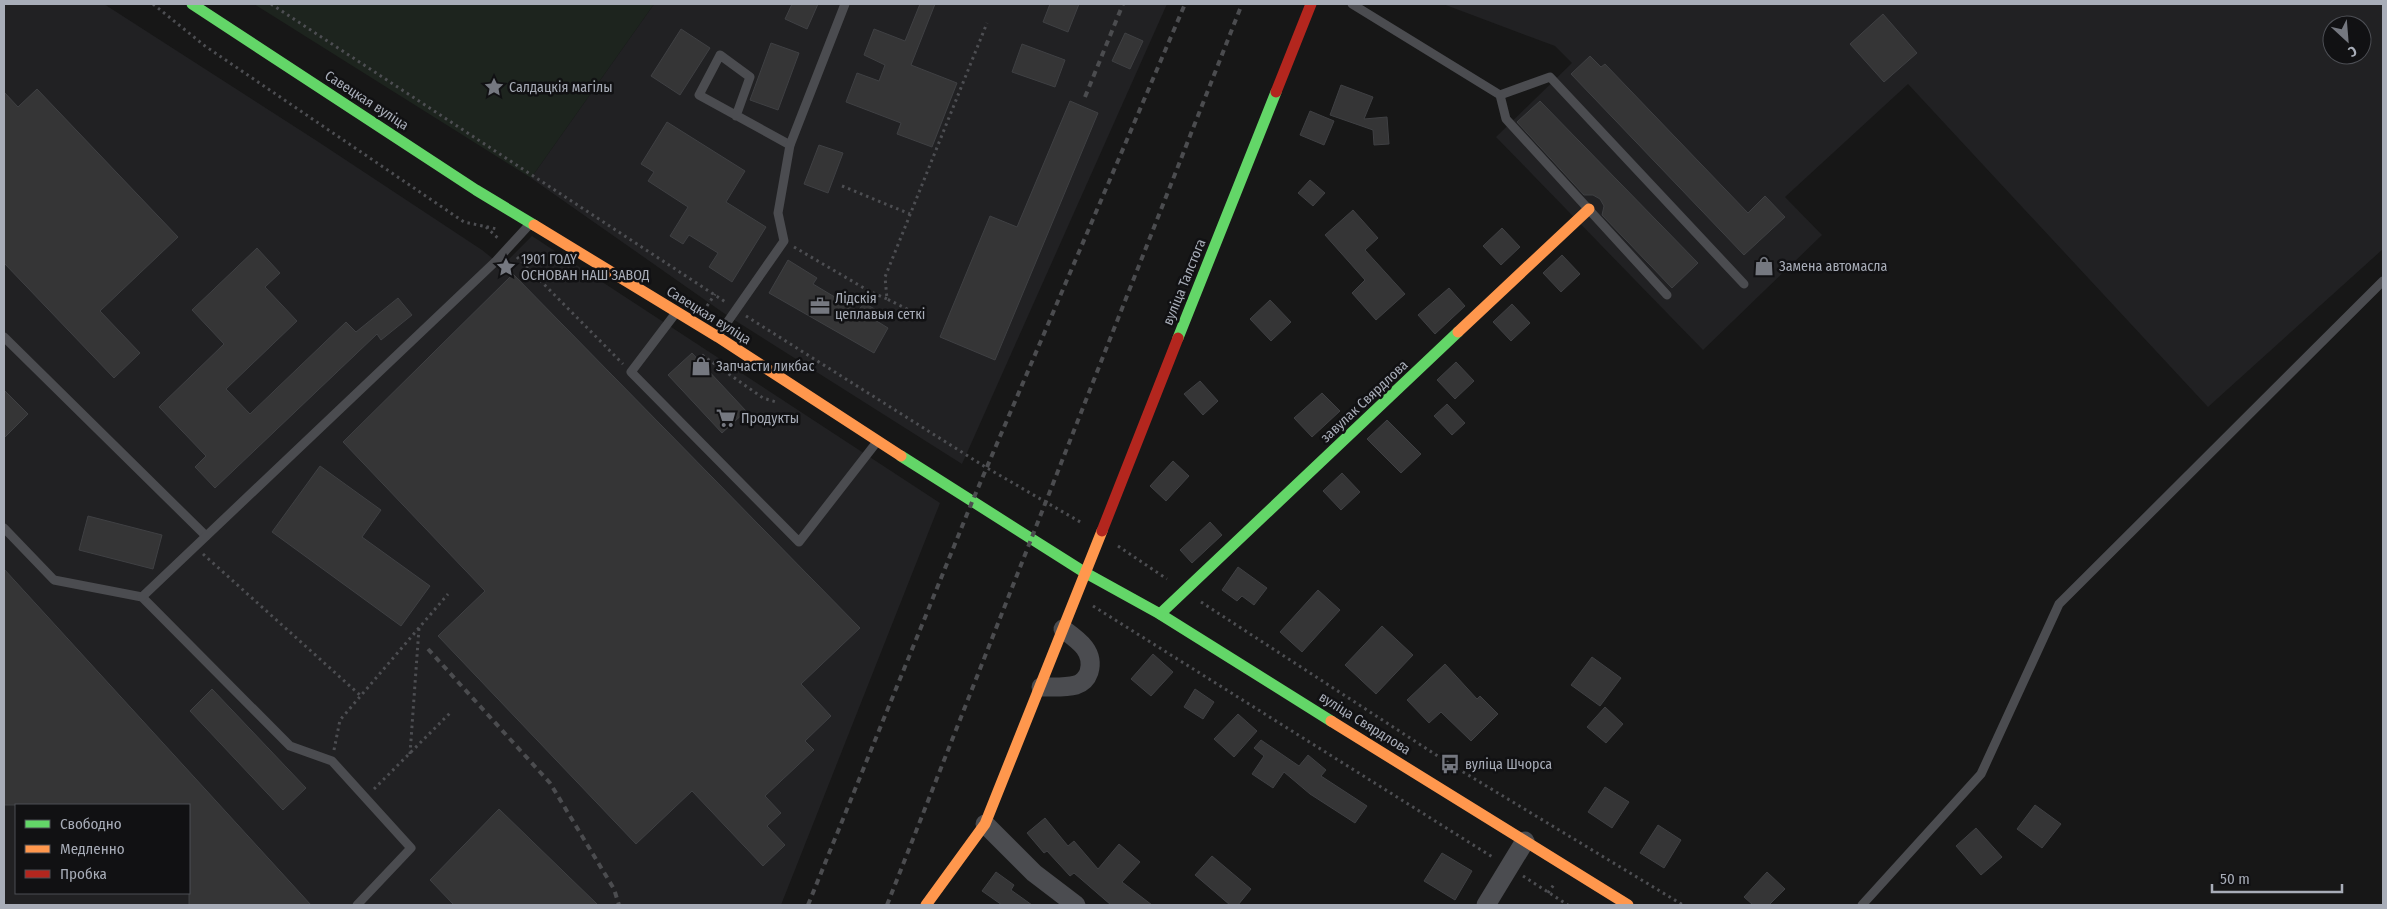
<svg xmlns="http://www.w3.org/2000/svg" width="2387" height="909" viewBox="0 0 2387 909" font-family="'Fira Sans Condensed',sans-serif">
<style>
.built{fill:#212123;fill-rule:evenodd}
.green{fill:#1d241e}
.building{fill:#353536;stroke:#3f4043}
.lines{fill:none;stroke-linecap:round;stroke-linejoin:round}
.path{stroke:#4d4e52;stroke-width:3;stroke-dasharray:2.5 4;stroke-linecap:butt}
.lane{stroke:#4b4c50;stroke-width:9}
.street{stroke:#4b4c50;stroke-width:19}
.fast{stroke:#63d668;stroke-width:11}
.slow{stroke:#ff974d;stroke-width:11}
.jam{stroke:#b3261e;stroke-width:11}
.rail{stroke:#4b4c4f;stroke-width:4;stroke-dasharray:6 5;stroke-linecap:butt}
.labels{text-anchor:middle;stroke-width:5;stroke-linejoin:round;paint-order:stroke}
.poi-label{font-size:14px;fill:#a8adb8;stroke:#111113;text-anchor:start}
.street-label{font-size:14px;fill:#a8adb8;stroke:#111113}
</style>
<rect width="100%" height="100%" fill="#171717"/>
<g class="built">
<path d="M4 4H104L317 141 482 250 502 266 532 236 940 503 781 905H4ZM16 805H189V893H16Z"/>
<polygon points="654,4 1167,4 962,464 725,314 531,178"/>
<path d="M1443 4H2383V249L2208 407 1908 84 1785 197 1822 235 1703 350 1496 137 1572 63 1555 46ZM2332 25H2362V55H2332Z"/>
</g>
<polygon class="green" points="254,4 654,4 531,178"/>
<g class="building">
<polygon points="792,4 818,4 807,29 785,19"/>
<polygon points="920,4 935,4 911,65 957,83 932,147 897,134 901,123 846,102 857,73 879,81 885,65 864,55 874,29 905,41"/>
<polygon points="1050,4 1079,4 1068,32 1043,22"/>
<polygon points="1883,14 1917,53 1884,82 1850,44"/>
<polygon points="681,29 710,48 680,95 651,76"/>
<polygon points="1125,33 1143,41 1130,69 1112,61"/>
<polygon points="771,43 799,53 778,110 750,100"/>
<polygon points="1022,44 1065,60 1055,87 1012,72"/>
<polygon points="1590,56 1601,67 1605,64 1748,213 1765,196 1785,217 1744,255 1571,74"/>
<polygon points="1341,85 1373,97 1364,119 1387,117 1389,144 1374,145 1373,130 1330,115"/>
<polygon points="37,89 178,237 100,311 140,353 114,378 4,263 4,92 18,107"/>
<polygon points="1070,101 1098,113 995,360 940,337 990,216 1017,227"/>
<polygon points="1540,101 1698,263 1672,288 1602,215 1604,206 1600,199 1593,195 1584,195 1517,122"/>
<polygon points="1310,111 1334,121 1324,145 1300,135"/>
<polygon points="667,122 745,171 726,202 766,227 732,282 709,267 718,253 689,235 683,244 670,236 688,207 648,181 654,172 641,164"/>
<polygon points="819,145 843,153 828,193 804,184"/>
<polygon points="1310,180 1325,193 1313,206 1298,193"/>
<polygon points="1353,210 1378,238 1365,250 1405,294 1376,320 1352,293 1365,280 1325,235"/>
<polygon points="1502,228 1520,247 1501,265 1483,246"/>
<polygon points="257,248 280,273 265,287 297,321 226,389 250,414 346,322 356,332 398,298 412,315 381,340 377,334 215,488 195,467 206,456 159,407 224,344 192,310"/>
<polygon points="1562,255 1580,274 1561,292 1543,273"/>
<polygon points="788,260 817,278 813,284 858,311 864,303 880,312 875,320 888,328 874,353 769,293"/>
<polygon points="513,274 860,628 801,684 831,716 805,741 814,750 765,796 781,813 767,826 785,845 763,866 692,791 636,844 438,636 485,591 343,442"/>
<polygon points="1449,288 1465,306 1435,334 1418,315"/>
<polygon points="1270,300 1291,322 1271,341 1250,319"/>
<polygon points="1512,304 1530,323 1511,341 1493,322"/>
<polygon points="692,353 746,411 722,433 668,375"/>
<polygon points="1456,362 1474,381 1455,399 1437,380"/>
<polygon points="1200,381 1218,401 1203,415 1184,394"/>
<polygon points="4,390 28,414 4,438"/>
<polygon points="1322,393 1340,411 1312,437 1294,418"/>
<polygon points="1447,404 1465,423 1452,435 1434,416"/>
<polygon points="1387,420 1421,454 1401,473 1367,439"/>
<polygon points="1173,461 1189,476 1166,501 1150,486"/>
<polygon points="320,466 381,510 362,537 430,586 401,626 272,532"/>
<polygon points="1342,473 1360,492 1341,510 1323,491"/>
<polygon points="88,516 162,535 153,569 79,550"/>
<polygon points="1210,522 1222,535 1192,563 1180,550"/>
<polygon points="1238,567 1267,588 1254,605 1242,596 1237,601 1222,590"/>
<polygon points="4,569 311,905 189,905 189,805 4,805"/>
<polygon points="1318,590 1340,610 1302,652 1280,632"/>
<polygon points="1382,626 1413,655 1376,694 1345,665"/>
<polygon points="1153,654 1173,672 1151,696 1131,679"/>
<polygon points="1592,657 1621,678 1600,706 1571,685"/>
<polygon points="1445,664 1477,699 1480,696 1498,714 1471,741 1441,712 1429,723 1407,700"/>
<polygon points="212,689 306,788 283,810 190,711"/>
<polygon points="1195,689 1214,702 1203,719 1184,707"/>
<polygon points="1605,707 1623,724 1606,743 1587,727"/>
<polygon points="1238,714 1257,731 1234,757 1214,739"/>
<polygon points="1261,740 1299,766 1308,755 1326,770 1321,776 1367,806 1355,823 1310,794 1284,772 1273,788 1252,774 1264,756 1254,748"/>
<polygon points="1605,787 1629,802 1612,828 1588,812"/>
<polygon points="2035,805 2061,824 2042,848 2017,829"/>
<polygon points="499,809 598,905 454,905 430,880"/>
<polygon points="1045,818 1068,846 1074,841 1098,869 1119,844 1140,862 1122,882 1152,905 1111,905 1074,873 1070,876 1047,851 1044,853 1027,833"/>
<polygon points="1658,825 1681,840 1664,868 1640,853"/>
<polygon points="1976,828 2002,857 1981,875 1956,846"/>
<polygon points="1442,853 1472,871 1455,900 1424,881"/>
<polygon points="1212,856 1251,889 1238,905 1230,905 1195,875"/>
<polygon points="996,872 1014,885 1011,890 1032,905 1002,905 982,891"/>
<polygon points="1767,872 1785,889 1769,905 1753,905 1744,897"/>
</g>
<g class="lines">
<g class="path">
<polyline points="153,4 205,46 464,222 497,229"/>
<polyline points="271,4 727,303"/>
<polyline points="842,186 910,214"/>
<polyline points="486,227 500,240"/>
<polyline points="794,247 869,291 887,299"/>
<polyline points="517,257 623,364"/>
<polyline points="707,306 715,294"/>
<polyline points="746,316 987,468 1082,523"/>
<polyline points="925,318 887,299 885,277 987,23"/>
<polyline points="702,355 763,398 776,402"/>
<polyline points="1118,546 1167,579"/>
<polyline points="203,554 361,696"/>
<polyline points="1201,602 1450,764 1683,905"/>
<polyline points="1093,606 1494,858"/>
<polyline points="334,750 340,720 448,594"/>
<polyline points="410,754 419,628"/>
<polyline points="374,789 451,712"/>
<polyline points="1523,876 1568,905"/>
<polyline points="1548,893 1555,883"/>
</g>
<g class="lane">
<polyline points="1352,4 1500,95 1506,119 1667,295"/>
<polyline points="1500,95 1550,77 1744,284"/>
<polyline points="736,116 750,77 720,55 699,95 790,145"/>
<polyline points="675,314 631,372 799,542 876,443"/>
<polyline points="719,334 784,241 778,213 790,145 845,4"/>
<polyline points="4,337 206,536"/>
<polyline points="4,528 54,580 142,597 290,746 332,761 411,848 357,905"/>
<polyline points="142,597 496,261 529,225"/>
<polyline points="1862,905 1981,774 2059,604 2383,281"/>
</g>
<g class="street">
<path d="M1041 687C1052 687 1065 688 1076 685 1082 683 1087 678 1089 672 1095 651 1078 640 1063 629"/>
<polyline points="985,824 1034,873 1076,905"/>
<polyline points="1486,905 1525,841"/>
</g>
<g class="fast">
<polyline points="192,4 476,190 534,225"/>
<polyline points="1178,338 1276,92"/>
<polyline points="901,456 1084,572 1160,614 1331,721"/>
<polyline points="1160,614 1458,332"/>
</g>
<g class="slow">
<polyline points="534,225 718,337 901,456"/>
<polyline points="1458,332 1589,209"/>
<polyline points="1331,721 1628,905"/>
<polyline points="926,905 985,824 1102,531"/>
</g>
<g class="jam">
<polyline points="1276,92 1311,4"/>
<polyline points="1102,531 1178,338"/>
</g>
<g class="rail">
<polyline points="1085,97 1123,4"/>
<polyline points="428,649 550,783 614,889 619,905"/>
<polyline points="808,905 972,502 1185,4"/>
<polyline points="887,905 1242,4"/>
</g>
</g>
<defs>
<symbol id="sight-bare" viewBox="-9 -9 18 18"><path d="M0-6L1.8-2.2L6-1.7L2.9 1.2L3.7 5.4L0 3.3L-3.7 5.4L-2.9 1.2L-6-1.7L-1.8-2.2Z" fill="#757880" stroke="#111113" stroke-width="2.5" paint-order="stroke"/></symbol>
<symbol id="shop-bare" viewBox="-9 -9 18 18"><path d="M-5-2.5h2.3a2.7 3.5 0 0 1 5.4 0H5L5.5 6h-11ZM-1.5-2.5h3a1.5 2.3 0 0 0-3 0Z" fill="#757880" stroke="#111113" stroke-width="2.5" paint-order="stroke"/></symbol>
<symbol id="office-bare" viewBox="-9 -9 18 18"><path d="M-6-3h4V-5.5h4V-3h4V5H-6ZM-1-4.5V-3h2v-1.5ZM-6 0V1H6V0Z" fill="#757880" stroke="#111113" stroke-width="2.5" paint-order="stroke"/></symbol>
<symbol id="supermarket-bare" viewBox="-9 -9 18 18"><path d="M-6-5.5h2.5l.6 2H6L4.5 2H-2.5L-4.4-4H-6ZM-1.5 3.2a1.3 1.3 0 1 0 .1 0ZM3 3.2a1.3 1.3 0 1 0 .1 0Z" fill="#757880" stroke="#111113" stroke-width="2.5" paint-order="stroke"/></symbol>
<symbol id="bus-bare" viewBox="-9 -9 18 18"><path d="M-5-6H5V4H4V6H2V4H-2V6H-4V4H-5ZM-3.5-4V0h7V-4ZM-3.5 1.2v1.5H-2V1.2ZM2 1.2v1.5H3.5V1.2Z" fill="#757880" stroke="#111113" stroke-width="2.5" paint-order="stroke"/></symbol>
</defs>
<g fill-rule="evenodd">
<use href="#sight-bare" x="480" y="73" width="28" height="28"/>
<use href="#shop-bare" x="1750" y="252" width="28" height="28"/>
<use href="#sight-bare" x="492" y="253" width="28" height="28"/>
<use href="#office-bare" x="806" y="292" width="28" height="28"/>
<use href="#shop-bare" x="687" y="352" width="28" height="28"/>
<use href="#supermarket-bare" x="712" y="404" width="28" height="28"/>
<use href="#bus-bare" x="1436" y="750" width="28" height="28"/>
</g>
<g class="labels">
<g class="poi-label">
<text x="509" y="92">Салдацкія магілы</text>
<text x="521" y="264">1901 ΓΟΔΥ<tspan x="521" dy="16">ОСНОВАН НАШ ЗАВОД</tspan></text>
<text x="1779" y="271">Замена автомасла</text>
<text x="835" y="303">Лідскія<tspan x="835" dy="16">цеплавыя сеткі</tspan></text>
<text x="716" y="371">Запчасти ликбас</text>
<text x="741" y="423">Продукты</text>
<text x="1465" y="769">вуліца Шчорса</text>
</g>
<g class="street-label">
<text transform="translate(367 100) rotate(33)" y="5">Савецкая вуліца</text>
<text transform="translate(1184 282) rotate(-68)" y="5">вуліца Талстога</text>
<text transform="translate(709 315) rotate(32)" y="5">Савецкая вуліца</text>
<text transform="translate(1364 401) rotate(-43)" y="5">завулак Свярдлова</text>
<text transform="translate(1365 723) rotate(32)" y="5">вуліца Свярдлова</text>
</g>
</g>
<rect width="2387" height="909" fill="none" stroke="#a8adb8" stroke-width="10"/>
<rect x="15" y="804" width="175" height="90" fill="#111113" stroke="#4d4f55"/>
<rect x="25" y="820" width="25" height="8" fill="#63d668" stroke="#4d4f55"/>
<text x="60" y="829" font-size="15" fill="#a8adb8">Свободно</text>
<rect x="25" y="845" width="25" height="8" fill="#ff974d" stroke="#4d4f55"/>
<text x="60" y="854" font-size="15" fill="#a8adb8">Медленно</text>
<rect x="25" y="870" width="25" height="8" fill="#b3261e" stroke="#4d4f55"/>
<text x="60" y="879" font-size="15" fill="#a8adb8">Пробка</text>
<g transform="translate(2347 40) rotate(154)"><circle r="24" fill="#111113" stroke="#4d4f55"/>
<path d="M0-4L9 19L0 12L-9 19Z" fill="#757880"/>
<text y="-8" font-size="14" font-weight="bold" text-anchor="middle" fill="#a8adb8">С</text>
</g>
<path d="M2212 884v8h130v-8" fill="none" stroke="#a8adb8" stroke-width="2.5"/>
<text x="2220" y="884" font-size="15" fill="#a8adb8" stroke="#111113" stroke-width="4" paint-order="stroke">50 m</text>
</svg>
